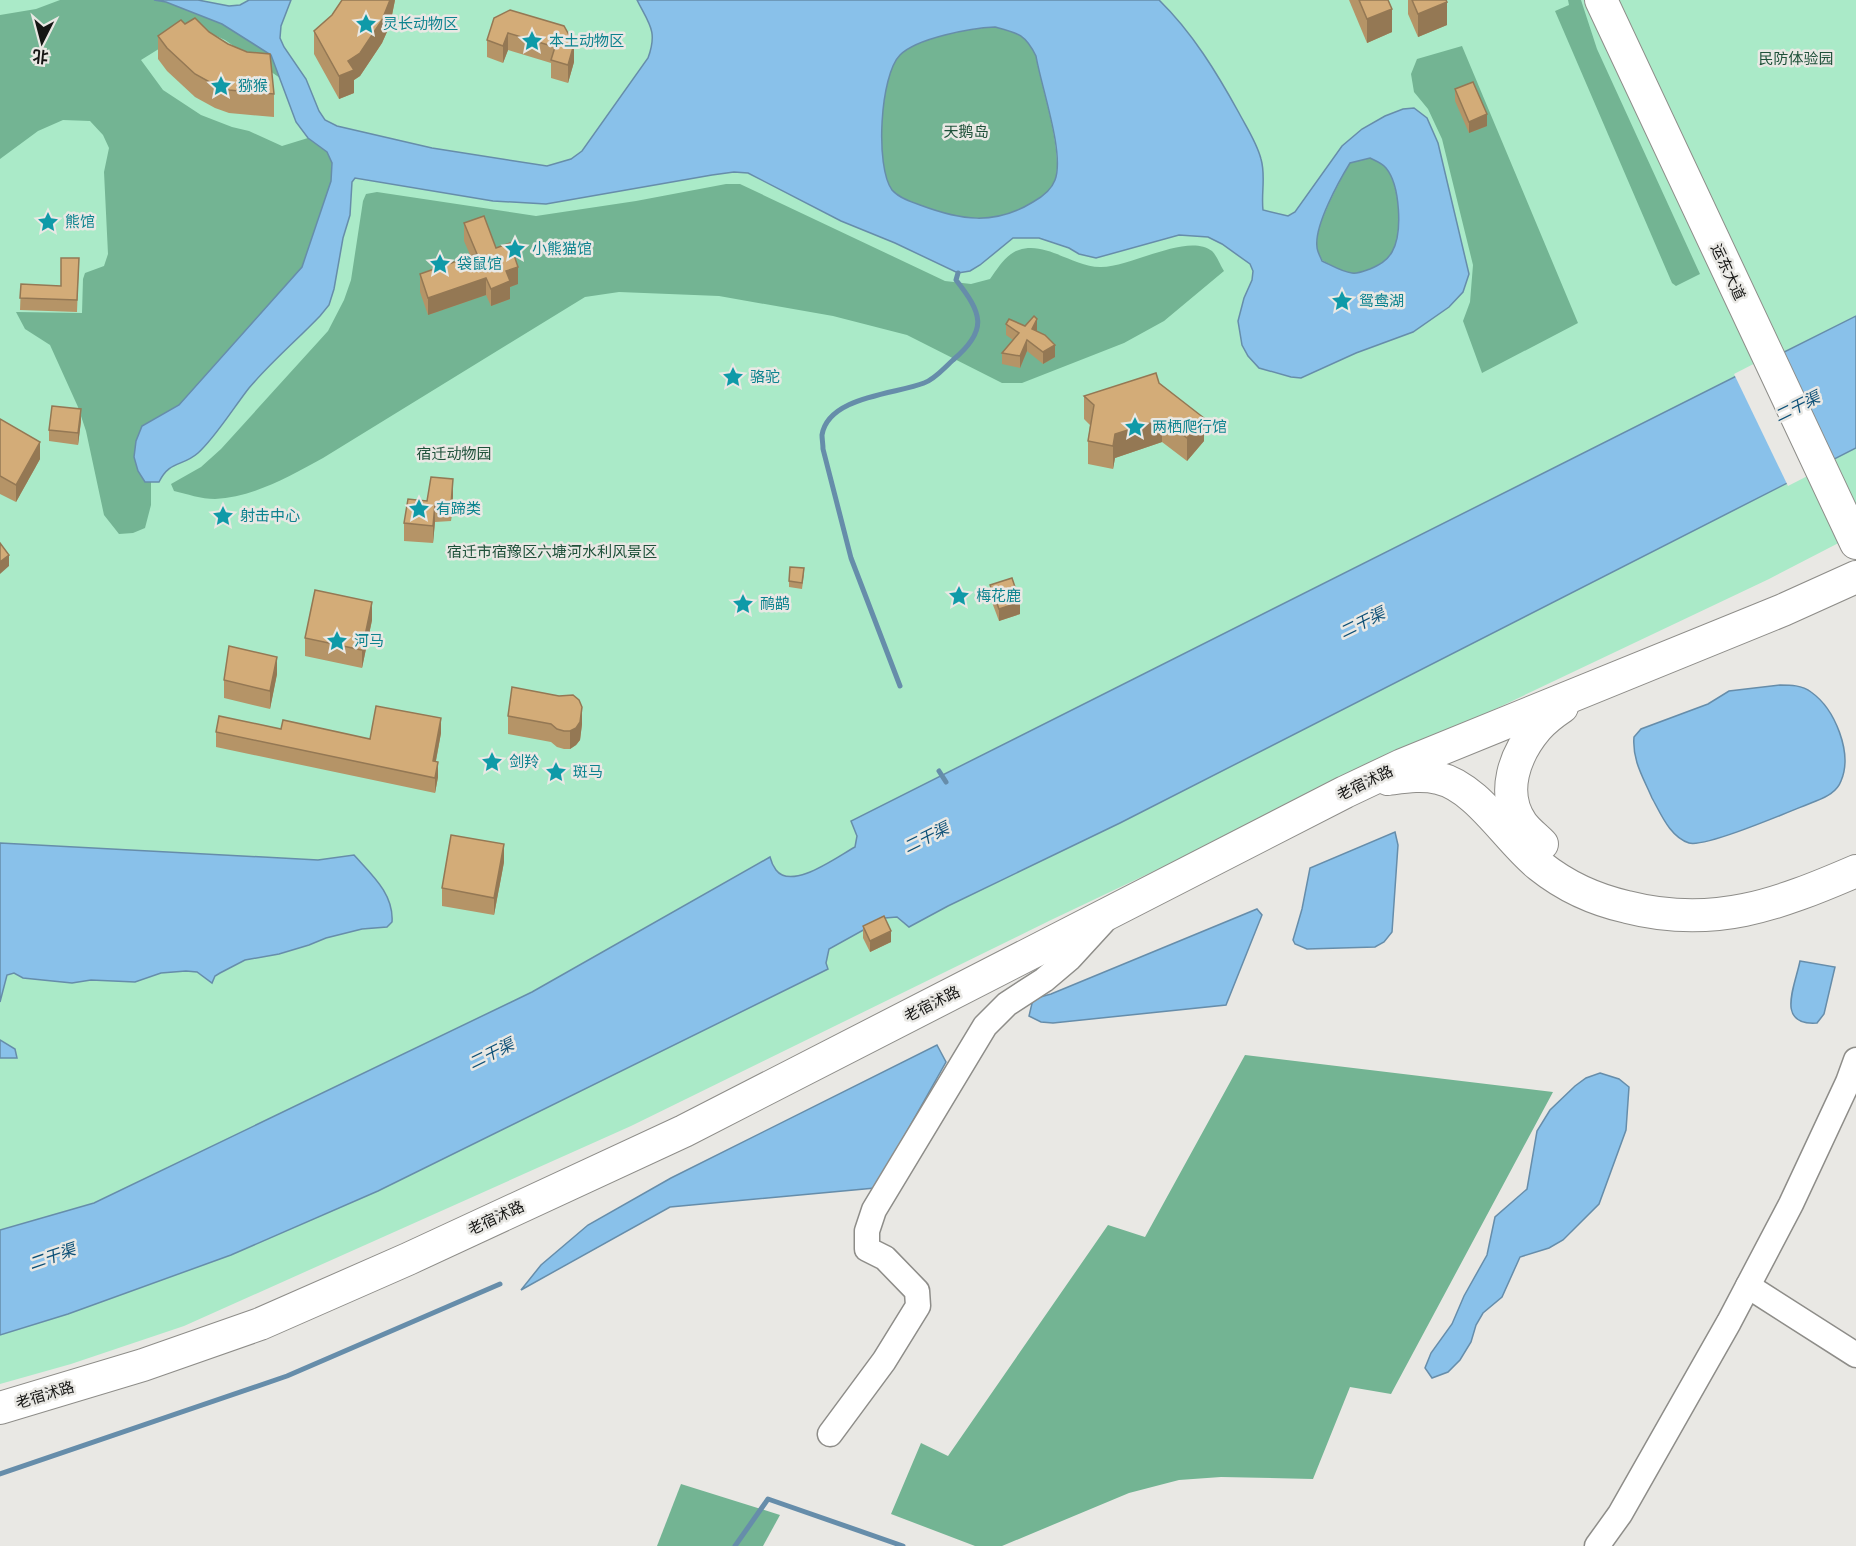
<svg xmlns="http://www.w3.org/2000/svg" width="1856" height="1546" viewBox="0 0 1856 1546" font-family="Overpass,'Noto Sans SC',sans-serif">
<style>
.green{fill:#aaeac8}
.forest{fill:#73b493}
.water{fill:#89c1ea;stroke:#668daa;stroke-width:1.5;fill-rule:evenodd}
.pier{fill:#e9e8e4}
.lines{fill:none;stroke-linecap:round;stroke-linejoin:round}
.stream{stroke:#668daa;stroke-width:5}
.minor-casing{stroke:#8e8d89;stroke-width:27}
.major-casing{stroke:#8e8d89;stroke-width:34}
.minor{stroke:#fff;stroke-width:24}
.major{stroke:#fff;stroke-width:32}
.wall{fill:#b59467}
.shaded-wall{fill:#947854}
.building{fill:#d3ac78;stroke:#947854;stroke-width:1.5}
.labels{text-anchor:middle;stroke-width:5;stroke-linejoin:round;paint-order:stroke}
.culture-label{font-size:15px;fill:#0d838f;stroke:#e9e8e4;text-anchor:start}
.park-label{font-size:15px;fill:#1f513a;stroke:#e9e8e4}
.street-label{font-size:15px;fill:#151514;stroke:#e9e8e4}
.water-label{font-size:16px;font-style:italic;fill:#0d5077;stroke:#e9e8e4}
</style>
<rect width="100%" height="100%" fill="#e9e8e4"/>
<polygon class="green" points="0,0 1856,0 1856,534 1769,579 1051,920 631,1126 184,1326 71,1364 0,1384"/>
<g class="forest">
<path d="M60 0H154L166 2 190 10 222 24 248 39 271 55 280 78 225 40 201 29 186 32 141 60 163 90 201 115 232 127 249 131 282 146 308 138 327 152 332 162 331 181 302 267 179 405 142 426C136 449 130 460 145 482H151V505L145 528 133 533 119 534 104 515 86 431 78 407 50 345 25 329 16 312 82 313 83 279 85 273 104 266 108 254 104 172 109 148 103 135 90 121 63 120 38 131 0 159V15L36 9Z"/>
<polygon points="1568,0 1581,0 1597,49 1700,274 1676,286 1672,283 1555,11 1569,5"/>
<path d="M995 27C1018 33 1025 33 1036 56 1041 86 1064 153 1055 180 1051 191 1042 197 1033 202 994 226 960 220 920 205 911 202 899 198 892 190 875 167 880 75 900 55 917 38 971 28 995 27Z"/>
<polygon points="1462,46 1578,323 1482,373 1463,321 1470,302 1473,265 1442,139 1428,109 1414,92 1411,74 1417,59"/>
<path d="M1370 158C1376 161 1382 163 1386 168 1400 185 1403 233 1392 253 1387 261 1379 265 1370 269 1364 271 1358 274 1352 273 1342 272 1330 265 1322 260 1320 256 1317 251 1317 247 1314 227 1340 181 1350 163Z"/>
<path d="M726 184H740L945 281 971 284 990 279C998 268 1006 254 1019 250 1046 241 1073 267 1100 267 1130 268 1187 232 1212 251 1217 256 1220 265 1224 271L1164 321 1124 343 1022 383H1002L907 335 833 316 719 296 619 292 585 297 323 458C290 476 254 497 215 499 201 499 187 494 174 491L171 484 201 467 221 449 328 331 344 300 351 280 363 201 366 194 377 192 536 216 636 201Z"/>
<polygon points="1245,1055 1553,1092 1391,1394 1350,1387 1313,1479 1221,1477 1179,1480 1129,1493 1002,1546 975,1546 891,1514 921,1443 948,1456 1108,1225 1145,1237"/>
<polygon points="681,1484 780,1515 763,1546 657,1546"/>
</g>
<g class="water">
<path d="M154 0H198L229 6 240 5 249 0H291L281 26 280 38 284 47 306 79 319 111 325 120 337 126 432 148 547 166 571 159 582 151 648 58C658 31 649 24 637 0H1159C1192 32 1217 73 1239 113 1247 128 1257 143 1261 159 1266 176 1261 193 1263 210L1288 216 1295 212 1342 146 1362 129 1385 116 1403 109 1414 108 1427 118 1438 143 1469 274 1463 292 1449 307 1413 332 1356 353 1301 378 1291 377 1259 368 1248 356 1242 345 1238 321 1244 298 1252 280 1253 271 1250 264 1222 244 1208 237 1179 235 1096 258 1079 254 1069 248 1039 238H1013L980 265 970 271 958 273 895 243 841 221 748 173 734 172 712 175 546 204 493 201 355 178 352 182 350 215 343 238 334 289 329 305 320 316C297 340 271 362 249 388 234 407 215 438 198 453 182 467 170 460 159 482H145L138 471 134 457 136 441 142 426 179 405 302 267 331 181 332 163 327 152 308 138 296 122 271 55 222 24 166 2ZM995 27C1018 33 1025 34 1036 56 1041 86 1065 154 1055 180 1051 191 1042 197 1033 202 994 226 960 220 920 205 911 202 899 198 892 190 875 167 880 75 900 55 917 38 971 28 995 27ZM1370 158C1376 161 1382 163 1386 168 1400 185 1403 233 1392 252 1387 261 1379 265 1370 269 1364 271 1358 274 1352 273 1342 272 1331 265 1322 261 1320 256 1317 251 1317 247 1314 226 1339 181 1350 163Z"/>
<path d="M1856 316V448L1120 823 948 906 909 927 897 917 885 918 829 949 826 963 828 969 818 974 378 1191 231 1255 68 1314 0 1335V1230L94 1203 532 992 770 857C771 861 773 866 776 870 792 891 838 856 855 847L857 836 851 821Z"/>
<path d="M1780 685C1790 685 1802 685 1811 692 1835 709 1853 753 1841 781 1837 792 1826 797 1816 801 1795 809 1706 848 1689 843 1670 837 1661 814 1652 798 1643 777 1632 760 1634 737L1641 729 1708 704 1729 691Z"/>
<polygon points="1395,832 1398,845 1392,932 1384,942 1375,947 1307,949 1295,944 1293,940 1302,909 1310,868"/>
<path d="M0 843 318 860 354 855C372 875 394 894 392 922L387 927 362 929 326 938 309 945 279 954 245 960 220 973 215 976 212 983 197 972 186 971 161 973 135 982 91 980 72 983 23 978 14 973 7 975 0 1002Z"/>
<polygon points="1257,909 1262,915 1226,1005 1053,1023 1041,1022 1029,1016 1033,999 1051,994"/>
<path d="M1800 961 1835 967 1824 1014 1817 1023C1775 1026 1795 986 1800 961Z"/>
<polygon points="0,1040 15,1049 17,1058 0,1058"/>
<polygon points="937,1045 946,1062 875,1188 670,1207 521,1290 541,1265 588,1225 671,1178"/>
<polygon points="1600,1073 1619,1079 1629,1087 1626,1130 1599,1204 1563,1240 1549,1248 1520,1257 1502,1297 1483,1313 1476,1325 1471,1342 1460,1360 1448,1372 1432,1378 1425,1368 1431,1353 1452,1324 1464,1296 1487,1255 1495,1217 1527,1189 1537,1131 1550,1110 1575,1086 1586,1078"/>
</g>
<polygon class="pier" points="1771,355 1825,467 1788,486 1734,374"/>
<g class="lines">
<g class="stream">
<path d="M900 686 851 558 823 449C823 444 822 439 822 435 828 396 897 394 924 383 935 379 944 368 953 360 989 330 982 313 956 280L958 273"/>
<polyline points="939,771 946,782"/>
<polyline points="0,1474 287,1376 500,1284"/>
<polyline points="735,1546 768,1499 903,1546"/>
</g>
<defs>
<g id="minor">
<polyline points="1748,1286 1856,1355"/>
<polyline points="830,1434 884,1361 918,1306 917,1291 885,1258 867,1249 867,1231 874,1210 985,1026 1007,1004 1044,980 1070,958 1103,922"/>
<polyline points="1597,1546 1620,1514 1729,1322 1791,1204 1848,1082 1856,1060"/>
</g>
<g id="major">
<polyline points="1601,0 1856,543"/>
<path d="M1388 779C1404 777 1422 774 1438 778 1478 787 1508 841 1540 866 1565 886 1596 900 1627 907 1713 929 1777 905 1856 871"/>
<path d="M1542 844C1535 837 1527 831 1522 824 1500 793 1515 754 1537 728 1544 720 1553 713 1562 707"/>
<polyline points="0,1408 143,1365 260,1324 408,1259 684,1131 1345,792 1402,765 1783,610 1856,577"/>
</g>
</defs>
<use href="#minor" class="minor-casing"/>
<use href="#major" class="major-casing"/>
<use href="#minor" class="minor"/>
<use href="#major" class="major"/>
</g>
<g class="wall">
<polygon points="395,0 390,25 382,43 360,76 354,80 354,93 339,99 314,54 314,31"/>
<polygon points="1349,0 1388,0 1392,32 1367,43"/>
<polygon points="1408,0 1446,0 1447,25 1418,37 1408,14"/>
<polygon points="510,10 574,62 568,83 551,78 551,63 508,50 503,63 487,57 487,40"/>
<polygon points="185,24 274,94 274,117 229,113 215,108 195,97 167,71 158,59 158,36"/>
<polygon points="1455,89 1487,126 1469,133 1455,101"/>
<polygon points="464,223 496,248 518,284 510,287 510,299 491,306 486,295 428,315 420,292 420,274 471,257 464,241"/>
<polygon points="79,258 77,312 20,310 21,284 61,286"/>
<polygon points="1006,324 1025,326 1037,330 1037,331 1055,357 1043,364 1027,351 1020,368 1002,364 1002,353 1013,340 1006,335"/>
<polygon points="1159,383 1204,441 1187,461 1162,442 1115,458 1113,469 1088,464 1088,441 1090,425 1084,419 1084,396"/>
<polygon points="0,419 40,459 16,502 0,494"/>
<polygon points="81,421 78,445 49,441 49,430"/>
<polygon points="453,496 451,521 435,522 433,543 404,541 404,523 427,501"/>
<polygon points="804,574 802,589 789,587 789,581"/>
<polygon points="990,585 1020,614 999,621 990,597"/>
<polygon points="372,620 362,668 305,656 305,638"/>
<polygon points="277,674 270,709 224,698 224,680"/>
<polygon points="508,716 582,724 580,740 576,745 570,749 564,749 557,747 551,742 508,734"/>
<polygon points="281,729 370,739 441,733 436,761 438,777 435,793 216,747 216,732"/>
<polygon points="504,862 494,915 442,906 442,888"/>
<polygon points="863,926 891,942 870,952 863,938"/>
</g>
<g class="shaded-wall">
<polygon points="390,0 395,0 390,25 382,43 360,76 354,80 354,93 339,99 339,76"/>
<polygon points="1447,2 1447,25 1418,37 1418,14"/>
<polygon points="1392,9 1392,32 1367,43 1367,19"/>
<polygon points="508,33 508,50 503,63 503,46"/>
<polygon points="574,44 574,62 568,83 568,65"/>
<polygon points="1487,114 1487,126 1469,133 1469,122"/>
<polygon points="518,267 518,284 510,287 510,299 491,306 491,289 506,271"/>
<polygon points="486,278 486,295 428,315 428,298"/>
<polygon points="1037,319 1037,330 1032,341 1032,329"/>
<polygon points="1027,340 1027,351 1020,368 1020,356"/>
<polygon points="1055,345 1055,357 1043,364 1043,352"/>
<polygon points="81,409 81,421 78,445 78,433"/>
<polygon points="1204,418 1204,441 1187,461 1187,438"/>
<polygon points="1162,419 1162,442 1115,458 1113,469 1113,446 1115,434"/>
<polygon points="40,442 40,459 16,502 16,485"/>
<polygon points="453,479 453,496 451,521 451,504"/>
<polygon points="435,504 435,522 433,543 433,526"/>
<polygon points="9,555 9,566 0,574 0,562"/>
<polygon points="372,602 372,620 362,668 362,650"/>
<polygon points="1020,602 1020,614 999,621 999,609"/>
<polygon points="277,657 277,674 270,709 270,691"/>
<polygon points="582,707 582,724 580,740 576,745 570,749 570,731"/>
<polygon points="441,718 441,733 433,776 433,761"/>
<polygon points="438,762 438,777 435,793 435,778"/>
<polygon points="504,844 504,862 494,915 494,898"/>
<polygon points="891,931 891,942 870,952 870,941"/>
</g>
<g class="building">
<polygon points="342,0 390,0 382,20 360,53 348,61 354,70 339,76 314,31 332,15"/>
<polygon points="1359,0 1388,0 1392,9 1367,19"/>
<polygon points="1412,0 1446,0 1447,2 1418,14"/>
<polygon points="510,10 564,26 574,44 568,65 551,60 555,47 508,33 503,46 487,40 494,18"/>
<polygon points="195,18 209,32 228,44 247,52 270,54 274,94 229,90 215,85 195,74 167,48 158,36 181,20 185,24"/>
<polygon points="1473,82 1487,114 1469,122 1455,89"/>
<polygon points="484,216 496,248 510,243 518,267 506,271 510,281 491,289 486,278 428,298 420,274 477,254 464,223"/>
<polygon points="61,258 79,258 77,300 20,298 21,284 61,286"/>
<polygon points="1034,316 1037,319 1032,329 1045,335 1055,345 1043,352 1027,340 1020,356 1002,353 1019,333 1006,324 1009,319 1025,326"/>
<polygon points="1156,373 1159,383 1204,418 1187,438 1162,419 1115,434 1113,446 1088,441 1094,405 1084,396"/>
<polygon points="52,406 81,409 78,433 49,430"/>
<polygon points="0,419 40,442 16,485 0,476"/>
<polygon points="431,477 453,479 451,504 435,504 433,526 404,523 408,499 427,501"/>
<polygon points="0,543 9,555 0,562"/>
<polygon points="790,567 804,568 802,583 789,581"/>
<polygon points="1012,578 1020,602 999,609 990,585"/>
<polygon points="315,590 372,602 362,650 305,638"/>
<polygon points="229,646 277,657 270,691 224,680"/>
<polygon points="512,687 559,696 573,695 579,700 582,707 580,722 576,728 570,731 564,731 557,729 551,724 508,716"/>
<polygon points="376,706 441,718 433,761 438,762 435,778 216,732 219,716 281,729 283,720 370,739"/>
<polygon points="451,835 504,844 494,898 442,888"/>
<polygon points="884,916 891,931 870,941 863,926"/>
</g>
<defs>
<symbol id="sight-bare" viewBox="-9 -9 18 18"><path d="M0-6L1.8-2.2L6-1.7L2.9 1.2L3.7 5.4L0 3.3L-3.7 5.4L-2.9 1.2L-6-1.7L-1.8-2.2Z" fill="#0f9aa8" stroke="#e9e8e4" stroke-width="2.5" paint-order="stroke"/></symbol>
</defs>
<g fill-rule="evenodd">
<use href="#sight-bare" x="351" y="9" width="30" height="30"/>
<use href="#sight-bare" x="517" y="26" width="30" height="30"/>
<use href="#sight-bare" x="206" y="71" width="30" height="30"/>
<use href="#sight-bare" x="33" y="207" width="30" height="30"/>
<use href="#sight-bare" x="500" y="234" width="30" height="30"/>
<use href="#sight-bare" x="425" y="249" width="30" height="30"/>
<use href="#sight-bare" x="1327" y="286" width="30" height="30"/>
<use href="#sight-bare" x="718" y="362" width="30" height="30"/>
<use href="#sight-bare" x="1120" y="412" width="30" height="30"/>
<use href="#sight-bare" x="404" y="494" width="30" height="30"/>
<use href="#sight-bare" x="208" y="501" width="30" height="30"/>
<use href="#sight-bare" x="944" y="581" width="30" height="30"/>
<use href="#sight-bare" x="728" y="589" width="30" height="30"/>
<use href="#sight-bare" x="322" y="626" width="30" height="30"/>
<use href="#sight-bare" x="477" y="747" width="30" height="30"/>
<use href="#sight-bare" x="541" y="757" width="30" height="30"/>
</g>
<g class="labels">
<g class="culture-label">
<text x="383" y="29">灵长动物区</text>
<text x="549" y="46">本土动物区</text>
<text x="238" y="91">猕猴</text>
<text x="65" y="227">熊馆</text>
<text x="532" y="254">小熊猫馆</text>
<text x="457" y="269">袋鼠馆</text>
<text x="1359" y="306">鸳鸯湖</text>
<text x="750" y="382">骆驼</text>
<text x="1152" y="432">两栖爬行馆</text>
<text x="436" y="514">有蹄类</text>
<text x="240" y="521">射击中心</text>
<text x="976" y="601">梅花鹿</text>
<text x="760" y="609">鸸鹋</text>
<text x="354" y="646">河马</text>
<text x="509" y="767">剑羚</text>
<text x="573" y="777">斑马</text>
</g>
<g class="park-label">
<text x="1796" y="64">民防体验园</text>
<text x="966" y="137">天鹅岛</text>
<text x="454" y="459">宿迁动物园</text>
<text x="552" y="557">宿迁市宿豫区六塘河水利风景区</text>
</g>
<g class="street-label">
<text transform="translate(1728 272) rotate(65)" y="5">运东大道</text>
<text transform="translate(1365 783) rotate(-26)" y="5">老宿沭路</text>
<text transform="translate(932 1004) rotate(-27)" y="5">老宿沭路</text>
<text transform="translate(496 1218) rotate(-25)" y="5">老宿沭路</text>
<text transform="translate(45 1395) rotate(-17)" y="5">老宿沭路</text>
</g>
<g class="water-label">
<text transform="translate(1797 406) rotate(-26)" y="6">二干渠</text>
<text transform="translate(1362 622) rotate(-26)" y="6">二干渠</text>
<text transform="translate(926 837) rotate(-26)" y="6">二干渠</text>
<text transform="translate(491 1053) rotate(-26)" y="6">二干渠</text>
<text transform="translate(52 1256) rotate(-19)" y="6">二干渠</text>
</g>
</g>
<g transform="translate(42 42) rotate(186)" stroke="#e9e8e4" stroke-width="4.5" paint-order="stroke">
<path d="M0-4.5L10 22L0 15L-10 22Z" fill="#151514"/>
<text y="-9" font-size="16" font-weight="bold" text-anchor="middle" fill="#151514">北</text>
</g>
</svg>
